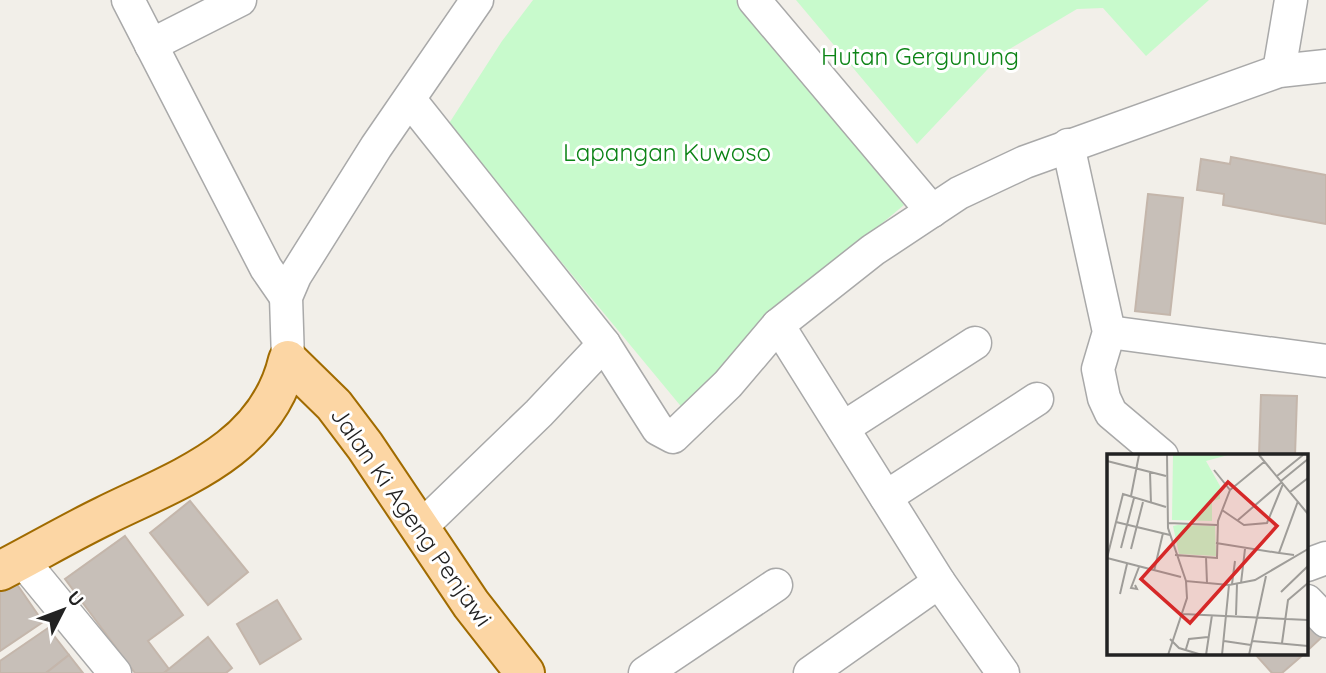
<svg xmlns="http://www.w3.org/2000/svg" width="1326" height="673" viewBox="0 0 1326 673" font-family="Quicksand,sans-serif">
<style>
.park{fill:#c8facc}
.building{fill:#c7bfb8;stroke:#c4b6ab;stroke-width:2}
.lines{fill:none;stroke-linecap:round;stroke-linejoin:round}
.minor-casing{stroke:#a9a9a9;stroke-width:35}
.major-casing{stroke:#a06b00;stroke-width:42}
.minor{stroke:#fff;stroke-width:32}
.major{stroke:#fcd6a4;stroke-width:38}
.labels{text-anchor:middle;stroke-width:6;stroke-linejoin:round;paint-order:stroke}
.park-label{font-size:24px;fill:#0c8416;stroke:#fff}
.street-label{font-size:24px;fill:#222;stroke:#fff}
.inset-road{fill:none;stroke:#9f9d99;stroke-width:2}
.view{fill:#d62828;fill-opacity:0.15;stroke:#d62828;stroke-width:3.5}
.inset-edge{fill:none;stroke:#222;stroke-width:3.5}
</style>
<rect width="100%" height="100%" fill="#f2efe9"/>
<g class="park">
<polygon points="533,0 736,0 904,205 779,309 684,410 448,125 502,41"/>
<polygon points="796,0 1209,0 1146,56 1103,8 1077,9 1003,53 917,144"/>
</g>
<g class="building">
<polygon points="1231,157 1326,175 1326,224 1223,205 1224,194 1197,190 1201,159 1230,164"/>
<polygon points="1148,194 1183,198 1170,315 1135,311"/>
<polygon points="1261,395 1297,396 1295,456 1259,456"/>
<polygon points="190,501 248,572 208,605 150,533"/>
<polygon points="125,536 183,615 148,641 169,669 164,673 135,673 65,579"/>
<polygon points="14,580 43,622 0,651 0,588"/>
<polygon points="277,600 301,639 260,664 237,624"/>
<polygon points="1307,620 1322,637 1307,651"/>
<polygon points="48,628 69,655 46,673 0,673 0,661"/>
<polygon points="208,637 232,668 226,673 164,673"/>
<polygon points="1255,654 1304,654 1282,673 1272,673"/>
<polygon points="69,655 83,673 46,673"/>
</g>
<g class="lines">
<defs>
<g id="minor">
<polyline points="128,0 266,268 286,297"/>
<polyline points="754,0 932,211"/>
<polyline points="151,45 240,0"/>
<polyline points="1279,71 1291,0"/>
<polyline points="410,100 604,344 658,429 673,437 728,384 778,325 873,250 959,193 1025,162 1279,71 1326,66"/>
<polyline points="1068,145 1109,332 1098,369 1104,398 1111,413 1162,456"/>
<polyline points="778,325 939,582 1003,673"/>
<polyline points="1109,332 1326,361"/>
<polyline points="288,360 286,297 295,276 376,147 477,0"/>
<polyline points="843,428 975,343"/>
<polyline points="886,497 1037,399"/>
<polyline points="420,528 539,413 604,344"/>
<polyline points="22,560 115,673"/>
<polyline points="1307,565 1326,558"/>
<polyline points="1307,601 1326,621"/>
<polyline points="645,673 776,585"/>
<polyline points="810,673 939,582"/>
</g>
<path id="major" d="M0 571C35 553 69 533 104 516 179 479 267 450 288 360L334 405 365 446 471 604 525 673"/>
</defs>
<use href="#minor" class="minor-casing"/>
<use href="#major" class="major-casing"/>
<use href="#minor" class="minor"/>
<use href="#major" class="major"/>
</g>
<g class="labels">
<g class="park-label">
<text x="920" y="65">Hutan Gergunung</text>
<text x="667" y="161">Lapangan Kuwoso</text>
</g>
<g class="street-label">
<text transform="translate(411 517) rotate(55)" y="8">Jalan Ki Ageng Penjawi</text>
</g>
</g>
<g transform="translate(1107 454)">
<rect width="201" height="201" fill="#f2efe9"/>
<path d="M66 1H121L99 7 113 32V45L105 47V67L65 66ZM71 71 108 72 109 102 72 100 66 72Z" fill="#c8facc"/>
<path class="inset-road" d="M60 1 61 74 79 127M152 1 201 60M0 7 59 22M107 16 123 36M43 18 44 50M170 22 196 1M174 27 201 5M183 38 201 24M24 42 32 1M115 56 137 71 160 69 176 30M131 66 175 28M9 68 63 81M61 69 110 71M109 89 172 99M14 94 27 44M24 95 36 48M68 101 110 104 111 67 123 36 157 8M187 101 172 99 191 47M99 103 100 129M0 104 16 40 59 53M0 104 74 123M47 117 56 79M134 129 138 95M125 130 128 107M28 131 30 135 24 134 32 113M174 138 201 112M13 140 20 110M76 160 201 166M129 161 130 130M63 185 72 194 95 201M117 187 144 191M145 187 201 192M175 189 181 146 201 129M79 195 82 185 101 183M61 201 80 144 79 127 122 131 148 126 201 95M99 201 105 161M115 201 122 131M142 201 159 122"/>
<path class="view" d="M121 28 170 72 83 169 34 125Z"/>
<rect width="201" height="201" class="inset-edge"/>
</g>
<g transform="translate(63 610) rotate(48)" stroke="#ffffff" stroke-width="5" paint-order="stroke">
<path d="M0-5L12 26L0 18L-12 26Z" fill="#222222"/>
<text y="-10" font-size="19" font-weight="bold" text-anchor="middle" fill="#222222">U</text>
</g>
</svg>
